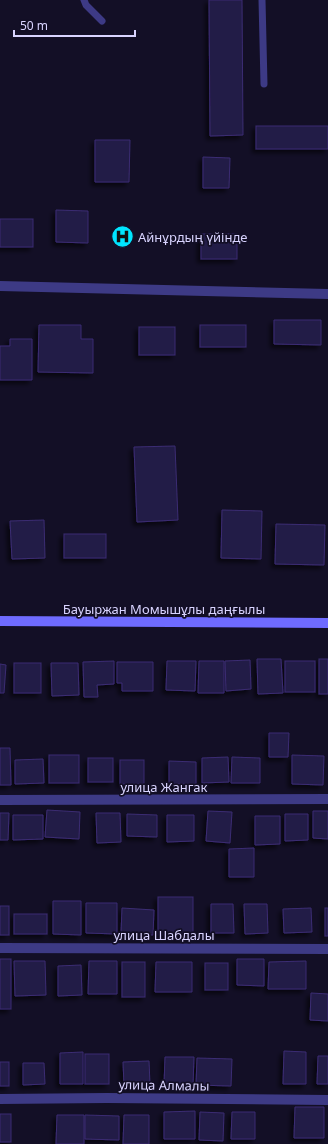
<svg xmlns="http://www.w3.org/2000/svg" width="328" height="1144" viewBox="0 0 328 1144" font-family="'Noto Sans',sans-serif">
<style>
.building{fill:#241b47;stroke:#3b2d73;filter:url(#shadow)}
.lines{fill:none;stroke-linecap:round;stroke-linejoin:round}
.service{stroke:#3d3a85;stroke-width:7}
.minor{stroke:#3d3a85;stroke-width:10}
.secondary{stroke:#6f6bff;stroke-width:10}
.labels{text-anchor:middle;stroke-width:3.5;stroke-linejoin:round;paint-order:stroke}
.poi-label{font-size:13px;fill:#d9d4ff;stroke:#130f26;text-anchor:start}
.street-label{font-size:13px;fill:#d9d4ff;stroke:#130f26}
</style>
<defs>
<filter id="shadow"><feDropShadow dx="-3.5" dy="3.5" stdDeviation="2" flood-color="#0009"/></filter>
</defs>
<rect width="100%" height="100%" fill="#130f26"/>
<g class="building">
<polygon points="209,0 242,0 243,135 210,136"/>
<rect x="256" y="126" width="72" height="23"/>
<polygon points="95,140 130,140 129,182 95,182"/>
<polygon points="203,157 230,158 229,188 203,188"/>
<polygon points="56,210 88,211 88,243 56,242"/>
<rect x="0" y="219" width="33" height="28"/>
<rect x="201" y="234" width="36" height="25"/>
<polygon points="274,320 321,320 321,345 274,344"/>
<polygon points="39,325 81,325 81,339 93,339 93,373 38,372"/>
<rect x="200" y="325" width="46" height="22"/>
<rect x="139" y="327" width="36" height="28"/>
<polygon points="10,339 32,339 32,380 0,380 0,346 10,346"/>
<polygon points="175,446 178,520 137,522 134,447"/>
<polygon points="222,510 262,511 261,559 221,558"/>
<polygon points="44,520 45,558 12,559 10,521"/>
<polygon points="276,524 325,525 324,565 275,564"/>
<rect x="64" y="534" width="42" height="24"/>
<polygon points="257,659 281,659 283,693 258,694"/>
<rect x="319" y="659" width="9" height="35"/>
<polygon points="250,660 251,689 226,691 225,661"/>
<polygon points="114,661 114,684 97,685 98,697 84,697 83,662"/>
<polygon points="167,661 196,661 195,691 166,690"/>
<polygon points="199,661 224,661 224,693 198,693"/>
<rect x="285" y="661" width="30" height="31"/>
<polygon points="117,662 153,662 153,691 122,691 122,683 117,683"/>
<rect x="14" y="663" width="27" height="30"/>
<polygon points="51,663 78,663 79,695 52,696"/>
<polygon points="0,664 6,665 4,693 0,693"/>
<polygon points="269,733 289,733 288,757 269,757"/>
<polygon points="0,748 10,748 11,785 0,785"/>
<rect x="49" y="755" width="30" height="28"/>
<polygon points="292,755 324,756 323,785 292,784"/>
<polygon points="228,757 229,782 202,783 202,758"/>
<polygon points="232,757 260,758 260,783 231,783"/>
<rect x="88" y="758" width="25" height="24"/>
<polygon points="43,759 44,783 15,784 15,760"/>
<rect x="120" y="760" width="24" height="24"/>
<polygon points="169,761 196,762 196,784 169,784"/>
<polygon points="47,810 80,812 79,839 45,837"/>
<polygon points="208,811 232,812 230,843 206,841"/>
<polygon points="313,811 328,811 328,839 313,838"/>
<polygon points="0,813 9,813 8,840 0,840"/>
<polygon points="96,813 120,813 121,842 97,843"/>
<polygon points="127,814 157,815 157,837 127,836"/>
<polygon points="285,814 308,814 308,840 285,841"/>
<polygon points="13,815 43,815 43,839 13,840"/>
<polygon points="167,815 194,815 194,841 167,842"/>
<polygon points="255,816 280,816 280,844 255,845"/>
<polygon points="254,848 254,877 229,877 229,849"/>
<rect x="158" y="897" width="35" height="38"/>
<polygon points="53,901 81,901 81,935 53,934"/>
<polygon points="86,903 117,903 117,934 86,933"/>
<polygon points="211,904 233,904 234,933 211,933"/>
<polygon points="244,904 267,904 268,933 245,934"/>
<rect x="0" y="906" width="9" height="29"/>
<polygon points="122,908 154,910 153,935 121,934"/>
<polygon points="311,908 312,932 284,933 283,909"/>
<rect x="325" y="908" width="3" height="28"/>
<rect x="14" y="914" width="33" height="20"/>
<rect x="0" y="959" width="11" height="50"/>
<polygon points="237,959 264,959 264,986 237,985"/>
<polygon points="14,961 45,961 46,995 15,996"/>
<polygon points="89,961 117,961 117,994 88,994"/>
<polygon points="306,961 306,989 268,989 269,962"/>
<rect x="122" y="962" width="23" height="35"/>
<polygon points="156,962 192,962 192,992 155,992"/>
<rect x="205" y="963" width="23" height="27"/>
<polygon points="81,965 82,995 58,996 58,966"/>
<polygon points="311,993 328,994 328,1021 310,1020"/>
<polygon points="284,1051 306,1052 306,1084 283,1084"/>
<polygon points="83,1052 83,1084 60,1084 60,1053"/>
<rect x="85" y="1054" width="24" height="30"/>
<polygon points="318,1056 328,1056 328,1084 317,1084"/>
<polygon points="165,1057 194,1057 193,1085 164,1085"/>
<polygon points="197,1058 232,1059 231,1086 196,1085"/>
<polygon points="149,1061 150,1084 124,1085 123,1062"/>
<rect x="0" y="1062" width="9" height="24"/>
<polygon points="23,1063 44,1063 45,1084 23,1085"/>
<polygon points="295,1107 324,1107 324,1138 294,1138"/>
<polygon points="195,1111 195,1139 164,1139 164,1112"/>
<polygon points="200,1112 224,1113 223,1141 199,1140"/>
<polygon points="232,1112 255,1112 255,1139 231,1139"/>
<rect x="0" y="1114" width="11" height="28"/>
<polygon points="57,1115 84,1115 84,1144 56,1144"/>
<polygon points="85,1115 119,1116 119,1140 85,1139"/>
<polygon points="124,1115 149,1115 149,1144 123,1144"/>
</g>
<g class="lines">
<g class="service">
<polyline points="84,0 86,5 102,21"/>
<polyline points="262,0 264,84"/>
</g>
<g class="minor">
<polyline points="0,286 328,294"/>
<polyline points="0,800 328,799"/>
<polyline points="0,948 328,949"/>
<polyline points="0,1099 107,1098 328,1100"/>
</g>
<polyline class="secondary" points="0,621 328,623"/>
</g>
<defs>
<symbol id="hospital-disc" viewBox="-11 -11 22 22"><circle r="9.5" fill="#00e5ff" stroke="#130f26"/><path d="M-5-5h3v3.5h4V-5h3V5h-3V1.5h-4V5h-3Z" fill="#111"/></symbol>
</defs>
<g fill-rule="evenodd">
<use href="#hospital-disc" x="110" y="224" width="25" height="25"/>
</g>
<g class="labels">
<g class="poi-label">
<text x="138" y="242">Айнұрдың үйінде</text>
</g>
<g class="street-label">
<text x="164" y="614">Бауыржан Момышұлы даңғылы</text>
<text x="164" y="792">улица Жангак</text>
<text x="164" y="940">улица Шабдалы</text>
<text transform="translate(164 1085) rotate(1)" y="5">улица Алмалы</text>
</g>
</g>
<path d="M14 30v6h121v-6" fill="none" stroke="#d9d4ff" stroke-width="2"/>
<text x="20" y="30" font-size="12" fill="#d9d4ff" stroke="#130f26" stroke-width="3" paint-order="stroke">50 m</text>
</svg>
